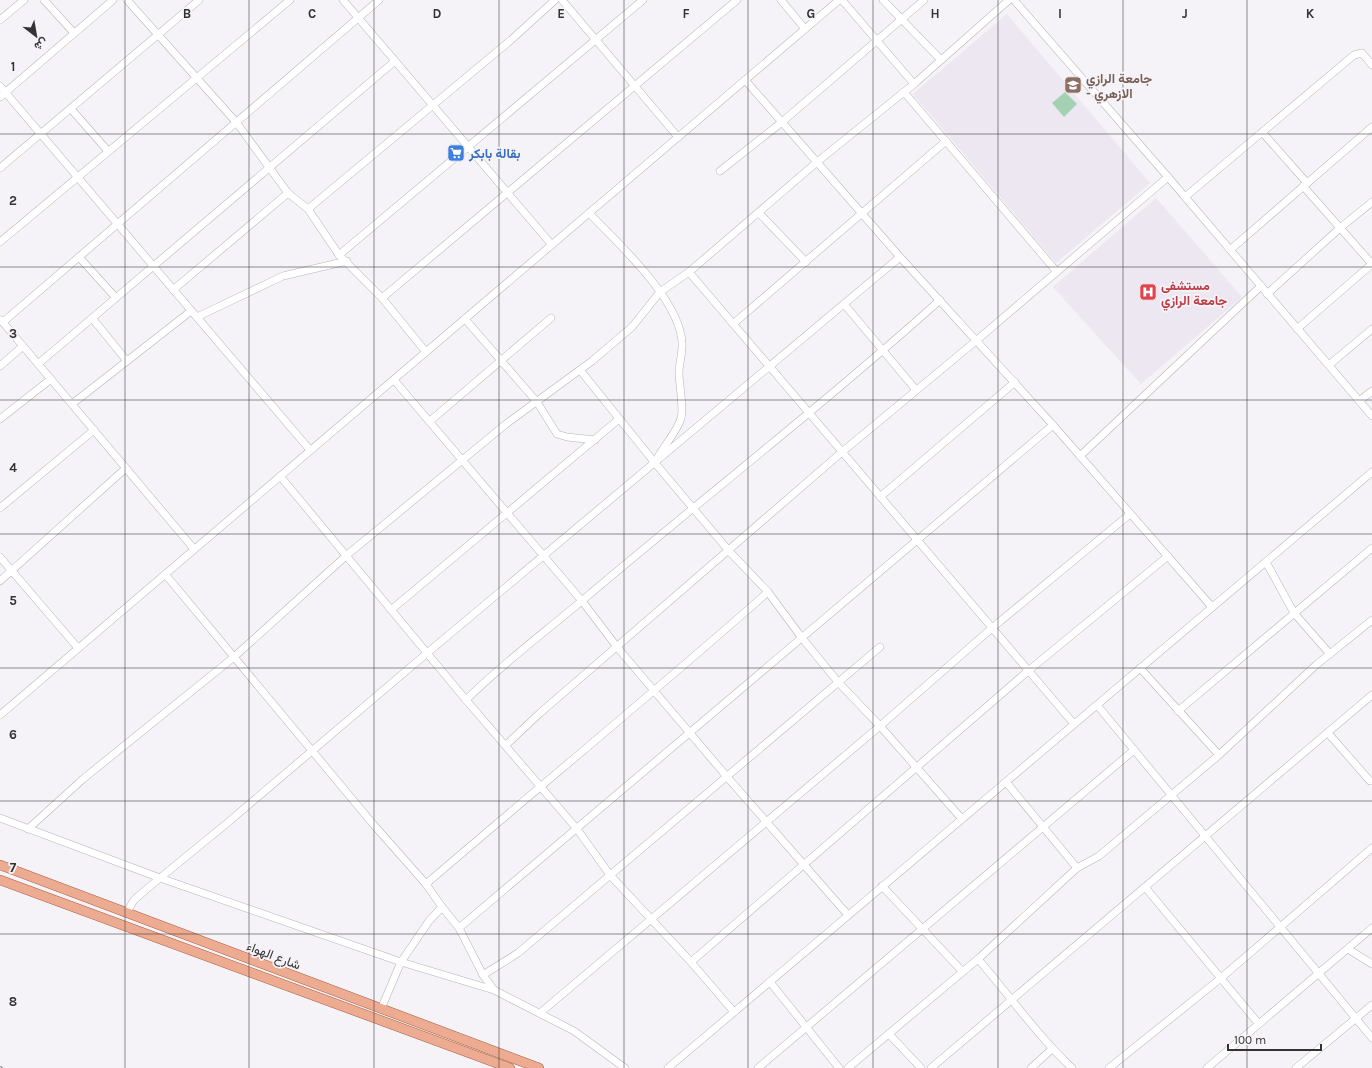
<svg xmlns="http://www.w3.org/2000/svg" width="1372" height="1068" viewBox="0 0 1372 1068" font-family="Karla,Vazirmatn,sans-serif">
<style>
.built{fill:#ece7f1}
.green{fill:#a4d0b3}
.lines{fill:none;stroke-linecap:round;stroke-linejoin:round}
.minor-casing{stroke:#b6b4b7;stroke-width:8}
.major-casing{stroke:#a45d40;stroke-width:10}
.minor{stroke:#fff;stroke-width:7}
.major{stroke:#edab91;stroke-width:9}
.rail-casing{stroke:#848386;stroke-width:3.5}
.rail{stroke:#f5f3f7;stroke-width:2;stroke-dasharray:6;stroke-linecap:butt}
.grid{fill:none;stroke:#333334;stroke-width:1;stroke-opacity:0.55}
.labels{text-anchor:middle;stroke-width:3.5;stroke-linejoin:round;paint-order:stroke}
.education-label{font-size:13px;font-weight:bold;fill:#785e54;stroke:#f5f3f7;text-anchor:start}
.shop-label{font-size:13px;font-weight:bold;fill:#366cbe;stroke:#f5f3f7;text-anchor:start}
.health-label{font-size:13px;font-weight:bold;fill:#be3a42;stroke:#f5f3f7;text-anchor:start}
.street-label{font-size:13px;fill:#333334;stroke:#f5f3f7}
.grid-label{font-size:13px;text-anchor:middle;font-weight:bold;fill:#333334;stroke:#f5f3f7;stroke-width:3.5;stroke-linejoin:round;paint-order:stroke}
</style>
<rect width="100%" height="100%" fill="#f5f3f7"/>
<g class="built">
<polygon points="1007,14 1150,183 1056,263 913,94"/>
<polygon points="1156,198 1242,297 1141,384 1053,287"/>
</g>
<polygon class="green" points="1065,92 1077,104 1064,117 1052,103"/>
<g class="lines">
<defs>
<g id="minor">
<polyline points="44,0 74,33"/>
<polyline points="127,0 236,122 288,193 308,209 339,255 382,298 426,352"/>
<polyline points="343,0 552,245"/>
<polyline points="562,0 678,137"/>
<polyline points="781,0 805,29"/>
<polyline points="842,0 914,84"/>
<polyline points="883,0 941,60"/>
<polyline points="1014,0 1168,177 1372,416"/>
<polyline points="0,20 24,0"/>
<polyline points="745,80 900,257 1053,425 1212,607"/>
<polyline points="0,86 310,450"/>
<polyline points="904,92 1057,272"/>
<polyline points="0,97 113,0"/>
<polyline points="71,109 108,151"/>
<polyline points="1262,132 1307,183"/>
<polyline points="0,168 199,0"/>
<polyline points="720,171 782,122 924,0"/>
<polyline points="1303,186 1372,264"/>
<polyline points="1185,197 1354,55 1362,53 1372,65"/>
<polyline points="308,209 511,40 555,0"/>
<path d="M589 213C619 244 679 299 682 342 683 352 679 363 679 373 679 383 684 409 681 418 678 430 664 446 658 457"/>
<polyline points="759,213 806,262"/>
<polyline points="0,242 290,0"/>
<polyline points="1230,250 1372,127"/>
<polyline points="339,255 643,0"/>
<polyline points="79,257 116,298"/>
<polyline points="689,272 1074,724"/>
<polyline points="173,290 288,193"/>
<polyline points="1267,294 1340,228 1372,202"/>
<polyline points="382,298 737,0"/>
<polyline points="844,304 916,390"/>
<polyline points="197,317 283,276 347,261"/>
<polyline points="92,318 127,361"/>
<polyline points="465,319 537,402 557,434 567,437 595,440"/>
<polyline points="1,320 194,549"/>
<polyline points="3,322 379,0"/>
<polyline points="733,324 946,141"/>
<polyline points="1297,329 1372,264"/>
<polyline points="38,364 395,61"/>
<polyline points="1329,365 1372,329"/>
<polyline points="0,366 23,346"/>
<polyline points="580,370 655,463 729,551 768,592 802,638 838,682 880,726 962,819"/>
<polyline points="394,380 582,601 617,647 728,778 848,915"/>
<polyline points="1359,401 1372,391"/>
<polyline points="72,404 191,311"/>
<polyline points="0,419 51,379"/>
<polyline points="430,421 551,318"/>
<polyline points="1080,456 1261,286"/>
<path d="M280 476 466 700C503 663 544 633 584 599 702 499 824 404 940 300"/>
<polyline points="880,497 1015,382"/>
<polyline points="0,508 94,430"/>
<polyline points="0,557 78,648"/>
<polyline points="1266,562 1294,613 1330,654"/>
<polyline points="165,574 373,824 426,884 442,907 459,928 483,975 494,990"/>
<polyline points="0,581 126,468"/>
<polyline points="391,610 619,419"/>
<polyline points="1140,668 1219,755"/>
<polyline points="466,700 577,829 610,875 691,962 734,1012"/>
<polyline points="1097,705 1372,1038"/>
<polyline points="1178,711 1372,548"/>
<polyline points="0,715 839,0"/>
<polyline points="1328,733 1370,781"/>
<polyline points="506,745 540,713 842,452 977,340 1168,177"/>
<polyline points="1006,782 1077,868"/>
<polyline points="0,818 160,878 401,962 494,990 574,1031 625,1068"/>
<polyline points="28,829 83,779 234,657 347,555 506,424 592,361 632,327 660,292 689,272 817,162 914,84 1009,0"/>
<path d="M426 884C540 786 656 691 768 592"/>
<polyline points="882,886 962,971"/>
<polyline points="1145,887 1258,1023"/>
<polyline points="127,912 134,900 149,887 226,824 426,654 900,257"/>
<polyline points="459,928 1053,425"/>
<polyline points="1348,949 1372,964"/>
<path d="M978 959C1009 995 1037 1035 1072 1068"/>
<polyline points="691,962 1028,671 1168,556"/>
<polyline points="483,975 518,953 880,647"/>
<polyline points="770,982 839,1068"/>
<polyline points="381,1009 401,962 429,921 442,907"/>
<polyline points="540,1013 880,726 992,628 1130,514"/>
<polyline points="889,1034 921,1068"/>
<polyline points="668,1068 1372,472"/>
<polyline points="758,1068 1134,750"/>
<polyline points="848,1068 978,959 1077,868 1099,856 1219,755 1316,665 1372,620"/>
<polyline points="931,1068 1372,695"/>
<polyline points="1031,1068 1052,1049"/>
<polyline points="1109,1068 1221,978 1372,848"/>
<polyline points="1207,1068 1372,928"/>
<polyline points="1296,1068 1372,1005"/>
</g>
<g id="major">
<polyline points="0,865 539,1068"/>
<polyline points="0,880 510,1068"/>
</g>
</defs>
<use href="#minor" class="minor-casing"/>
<use href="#major" class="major-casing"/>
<use href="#minor" class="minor"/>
<use href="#major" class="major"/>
<defs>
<polyline id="rail" points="0,1068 1,1068"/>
</defs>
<use href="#rail" class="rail-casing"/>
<use href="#rail" class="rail"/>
</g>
<path class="grid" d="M125 0V1068M249 0V1068M374 0V1068M499 0V1068M624 0V1068M748 0V1068M873 0V1068M998 0V1068M1123 0V1068M1247 0V1068M0 134H1372M0 267H1372M0 400H1372M0 534H1372M0 668H1372M0 801H1372M0 934H1372"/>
<defs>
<symbol id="university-square" viewBox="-11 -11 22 22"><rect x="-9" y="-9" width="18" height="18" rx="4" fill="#8d6e63" stroke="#f5f3f7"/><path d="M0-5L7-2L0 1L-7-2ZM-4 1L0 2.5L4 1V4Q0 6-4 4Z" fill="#fff"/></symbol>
<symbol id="supermarket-square" viewBox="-11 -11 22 22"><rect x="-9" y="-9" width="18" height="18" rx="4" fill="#3f7fe0" stroke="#f5f3f7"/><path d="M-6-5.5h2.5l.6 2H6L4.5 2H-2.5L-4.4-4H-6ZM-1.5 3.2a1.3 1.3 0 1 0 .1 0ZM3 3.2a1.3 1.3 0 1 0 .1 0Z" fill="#fff"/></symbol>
<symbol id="hospital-square" viewBox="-11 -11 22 22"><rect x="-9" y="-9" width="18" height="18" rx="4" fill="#e0444e" stroke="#f5f3f7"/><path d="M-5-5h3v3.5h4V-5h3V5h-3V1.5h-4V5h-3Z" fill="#fff"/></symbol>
</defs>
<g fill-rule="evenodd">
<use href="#university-square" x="1063" y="75" width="20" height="20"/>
<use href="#supermarket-square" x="446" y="143" width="20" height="20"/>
<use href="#hospital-square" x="1138" y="282" width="20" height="20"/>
</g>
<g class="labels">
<g class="education-label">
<text x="1086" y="83">جامعة الرازي<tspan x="1086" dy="15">- الازهري</tspan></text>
</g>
<g class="shop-label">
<text x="469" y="158">بقالة بابكر</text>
</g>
<g class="health-label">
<text x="1161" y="290">مستشفى<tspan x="1161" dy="15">جامعة الرازي</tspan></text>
</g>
<g class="street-label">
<text transform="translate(274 955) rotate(21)" y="5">شارع الهواء</text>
</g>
</g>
<g class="grid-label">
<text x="187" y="18">B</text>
<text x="312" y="18">C</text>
<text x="437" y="18">D</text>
<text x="561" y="18">E</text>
<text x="686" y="18">F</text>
<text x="811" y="18">G</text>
<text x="935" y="18">H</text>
<text x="1060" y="18">I</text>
<text x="1185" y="18">J</text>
<text x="1310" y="18">K</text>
<text x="13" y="71">1</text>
<text x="13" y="205">2</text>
<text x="13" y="338">3</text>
<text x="13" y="472">4</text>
<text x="13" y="605">5</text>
<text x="13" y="739">6</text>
<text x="13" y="872">7</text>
<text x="13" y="1006">8</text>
</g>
<g transform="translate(36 36) rotate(149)" stroke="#f5f3f7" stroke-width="3" paint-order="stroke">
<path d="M0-3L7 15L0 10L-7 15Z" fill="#333334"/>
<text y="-6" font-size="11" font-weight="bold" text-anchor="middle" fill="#333334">ش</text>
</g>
<path d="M1228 1044v6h93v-6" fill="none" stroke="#333334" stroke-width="2"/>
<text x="1234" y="1044" font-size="12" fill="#333334" stroke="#f5f3f7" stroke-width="3" paint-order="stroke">100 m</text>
</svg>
